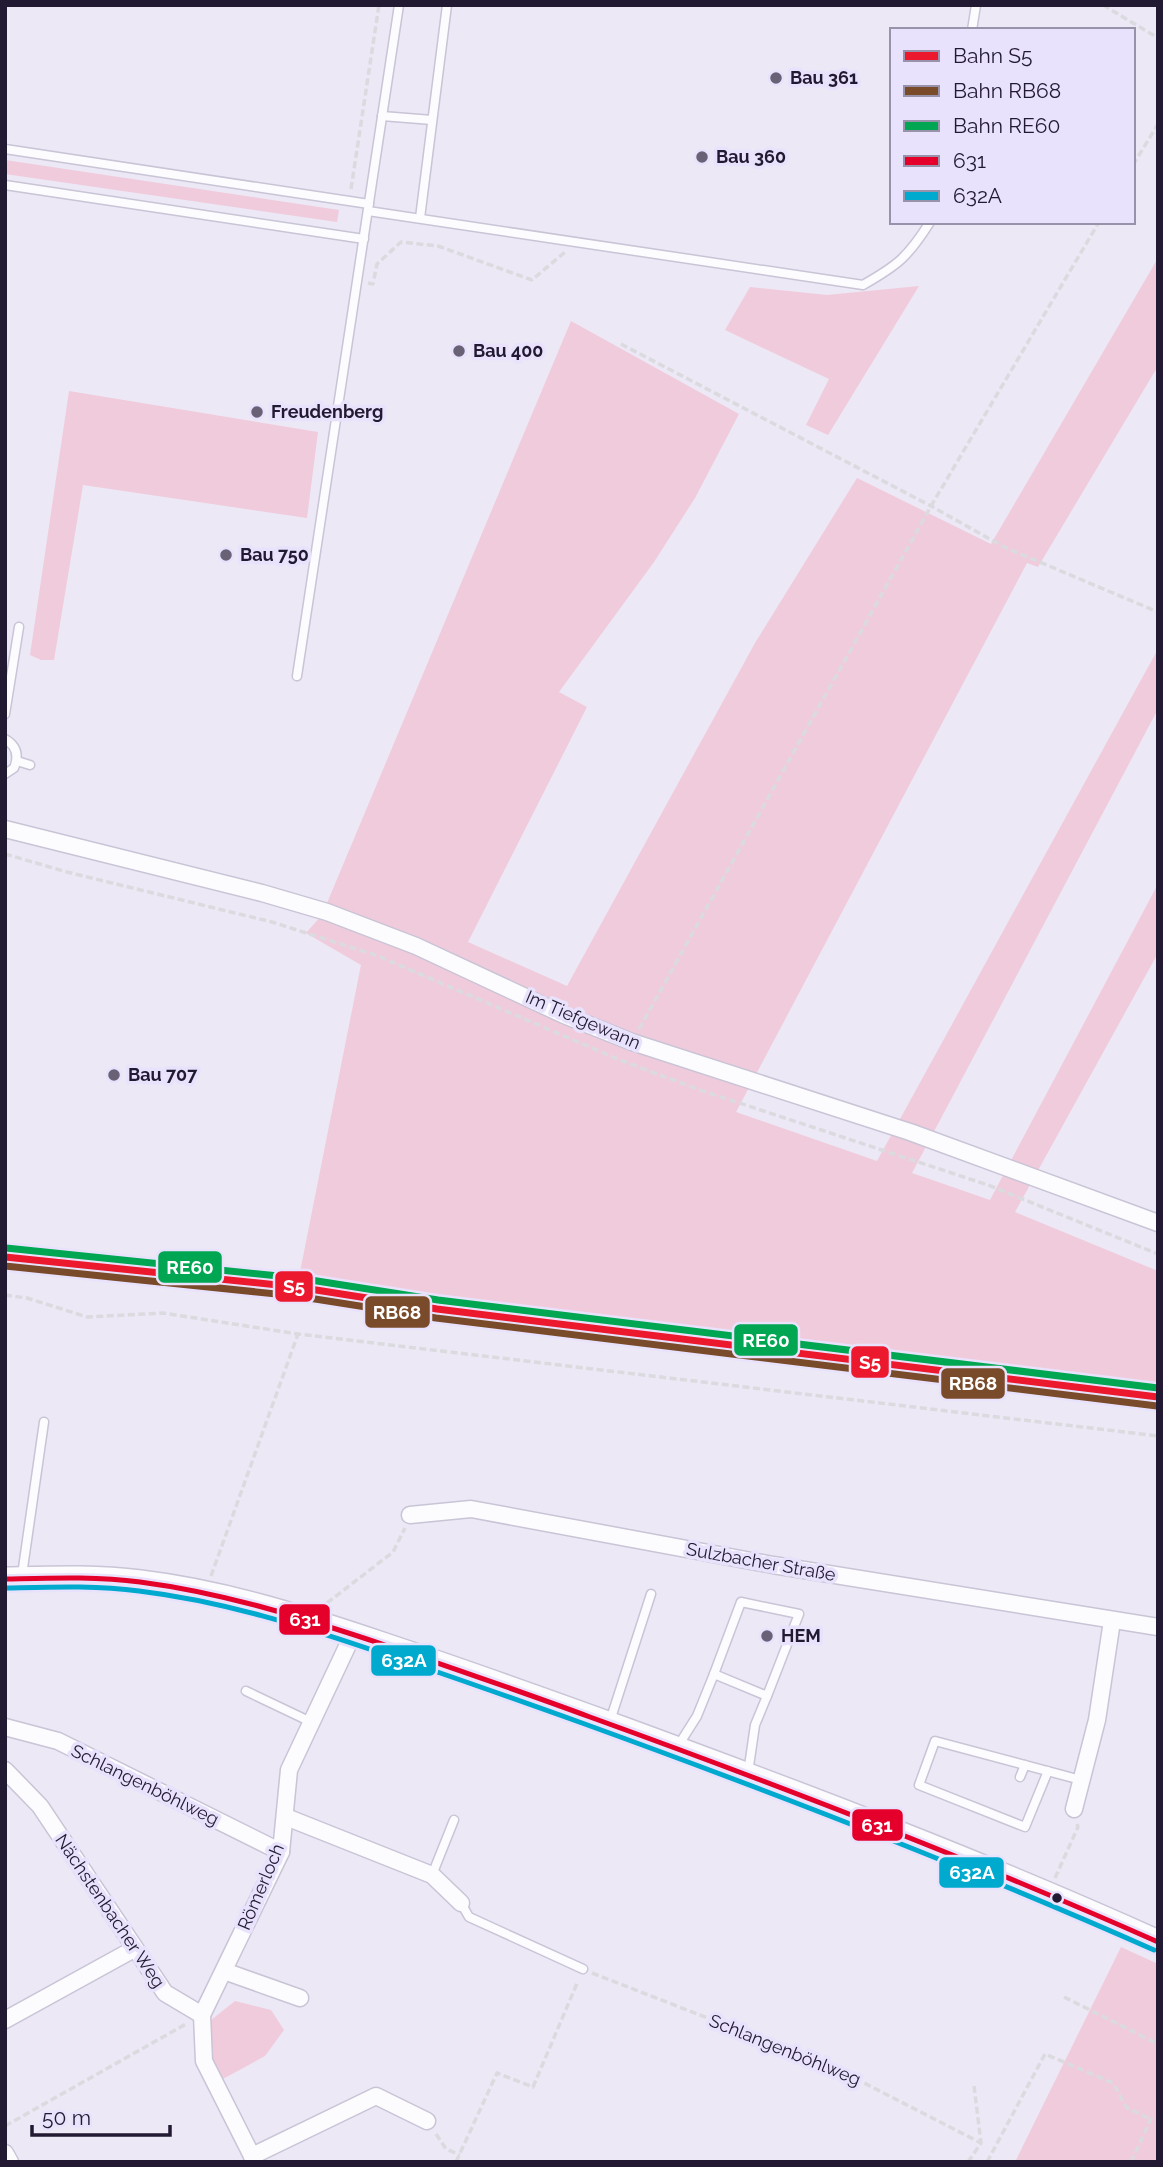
<svg xmlns="http://www.w3.org/2000/svg" width="1163" height="2167" viewBox="0 0 1163 2167" font-family="Raleway,sans-serif">
<style>
.green{fill:#f0cbdc}
.lines{fill:none;stroke-linecap:round;stroke-linejoin:round}
.service-casing{stroke:#c9c4d6;stroke-width:11}
.minor-casing{stroke:#c9c4d6;stroke-width:19}
.secondary-casing{stroke:#c9c4d6;stroke-width:26}
.path{stroke:#dbdade;stroke-width:3.5;stroke-dasharray:7 3.5;stroke-linecap:butt}
.service{stroke:#fcfcfe;stroke-width:8}
.minor{stroke:#fcfcfe;stroke-width:16}
.secondary{stroke:#fcfcfe;stroke-width:23}
.bus-1-casing{stroke:#e9e2fc;stroke-width:10}
.bus-2-casing{stroke:#e9e2fc;stroke-width:10}
.bus-1{stroke:#e4002b;stroke-width:5}
.bus-2{stroke:#00a9ce;stroke-width:5}
.rail-1-casing{stroke:#e9e2fc;stroke-width:12}
.rail-2-casing{stroke:#e9e2fc;stroke-width:12}
.rail-3-casing{stroke:#e9e2fc;stroke-width:12}
.rail-1{stroke:#ec192e;stroke-width:7}
.rail-2{stroke:#7a4b2a;stroke-width:7}
.rail-3{stroke:#00a651;stroke-width:7}
.poi-dot{fill:#696277;stroke:#e9e2fc;stroke-width:2.5}
.bus-dot{fill:#221a32;stroke:#e9e2fc;stroke-width:2.5}
.labels{text-anchor:middle;stroke-width:7;stroke-linejoin:round;paint-order:stroke}
.poi-label{font-size:18px;font-weight:bold;fill:#221a32;stroke:#e9e2fc;text-anchor:start}
.street-label{font-size:18px;fill:#221a32;stroke:#e9e2fc}
.line-badge{stroke:#e9e2fc;stroke-width:2.5}
.badge-label{font-size:19px;text-anchor:middle;font-weight:bold;fill:#fff}
</style>
<rect width="100%" height="100%" fill="#ece8f6"/>
<g class="green">
<polygon points="5,160 339,210 337,222 5,174"/>
<polygon points="1158,258 1158,366 1038,567 1027,563 736,1112 877,1161 1158,649 1158,709 912,1173 990,1200 1158,884 1158,953 1015,1212 1158,1271 1158,1387 297,1287 361,965 306,933 322,915 571,321 739,414 695,498 654,562 559,692 587,707 468,942 567,986 755,643 857,478 991,544"/>
<polygon points="919,286 828,435 806,425 829,379 725,330 750,287 827,295"/>
<polygon points="69,391 318,432 307,518 83,485 54,660 41,660 30,655"/>
<polygon points="1121,1947 1158,1964 1158,2162 1015,2162"/>
<polygon points="235,2001 271,2010 284,2030 265,2056 221,2080 212,2057 211,2020"/>
</g>
<g class="lines">
<defs>
<g id="service">
<polyline points="972,30 976,5"/>
<polyline points="382,116 432,120"/>
<polyline points="5,149 369,204"/>
<polyline points="5,185 364,239"/>
<path d="M368 211 863 285C898 265 908 257 930 222"/>
<polyline points="420,218 447,5"/>
<polyline points="297,676 399,5"/>
<polyline points="5,714 19,627"/>
<path d="M5 739C17 746 19 756 14 768L5 774"/>
<polyline points="17,761 30,765"/>
<polyline points="22,1575 44,1422"/>
<polyline points="714,1674 741,1602 799,1614 767,1696"/>
<polyline points="246,1691 311,1722"/>
<polyline points="610,1721 651,1594"/>
<polyline points="678,1746 697,1716 714,1674 767,1696 755,1725 748,1773"/>
<polyline points="1048,1771 1025,1827 919,1785 935,1741 1081,1780"/>
<polyline points="1020,1777 1025,1765"/>
<polyline points="432,1875 454,1820"/>
<polyline points="461,1903 469,1917 583,1969"/>
</g>
<g id="minor">
<polyline points="5,829 262,893 327,912 416,946 564,1015 632,1042 910,1132 1158,1223"/>
<polyline points="410,1515 471,1509 773,1565 1158,1627"/>
<polyline points="5,1727 58,1741 281,1852"/>
<polyline points="5,1770 40,1806 165,1993 202,2015 204,2061 255,2162"/>
<polyline points="1074,1809 1097,1720 1112,1621"/>
<polyline points="286,1817 432,1875 461,1903"/>
<polyline points="224,1971 300,1998"/>
<polyline points="202,2015 281,1852 289,1770 353,1634"/>
<polyline points="5,2020 134,1949"/>
<polyline points="5,2153 10,2162"/>
<polyline points="252,2156 376,2096 427,2121"/>
</g>
<path id="secondary" d="M5 1579C50 1578 95 1576 140 1582 223 1592 302 1617 382 1644 463 1671 544 1700 624 1729 804 1795 983 1863 1158 1942"/>
</defs>
<use href="#service" class="service-casing"/>
<use href="#minor" class="minor-casing"/>
<use href="#secondary" class="secondary-casing"/>
<g class="path">
<polyline points="1103,5 1158,38"/>
<polyline points="1133,165 1158,124"/>
<polyline points="351,189 379,5"/>
<polyline points="368,283 373,284 377,264 401,242 438,246 532,280 565,252"/>
<polyline points="621,344 931,506 1004,547 1158,612"/>
<polyline points="5,854 67,872 272,922 378,956 620,1060 697,1089 988,1185 1158,1254"/>
<polyline points="639,1029 931,506 1099,222"/>
<polyline points="5,1295 27,1298 87,1317 163,1313 298,1334 1158,1436"/>
<polyline points="211,1576 298,1334"/>
<polyline points="327,1603 393,1552 405,1528"/>
<polyline points="1055,1878 1078,1827 1077,1824"/>
<polyline points="592,1973 831,2066 981,2143"/>
<polyline points="1064,1997 1158,2044"/>
<polyline points="5,2126 186,2024"/>
<polyline points="436,2134 446,2149 460,2155"/>
<polyline points="456,2162 497,2073 533,2087 578,1981"/>
<polyline points="968,2162 981,2143 974,2086"/>
<polyline points="987,2162 1045,2054 1113,2083 1127,2108 1151,2119"/>
<polyline points="1131,2162 1151,2119 1158,2123"/>
</g>
<use href="#service" class="service"/>
<use href="#minor" class="minor"/>
<use href="#secondary" class="secondary"/>
<defs>
<path id="bus-1" d="M5 1579C50 1578 95 1576 140 1582 225 1593 307 1619 388 1646 455 1669 523 1692 590 1717 781 1786 971 1859 1158 1942"/>
<path id="bus-2" d="M5 1588C50 1587 95 1585 139 1591 222 1601 302 1626 381 1653 448 1675 515 1699 582 1723 775 1793 967 1867 1154 1950"/>
</defs>
<use href="#bus-1" class="bus-1-casing"/>
<use href="#bus-2" class="bus-2-casing"/>
<use href="#bus-1" class="bus-1"/>
<use href="#bus-2" class="bus-2"/>
<defs>
<polyline id="rail-1" points="5,1257 297,1287 437,1309 1158,1397"/>
<polyline id="rail-2" points="5,1266 296,1296 436,1318 1157,1406"/>
<polyline id="rail-3" points="6,1248 298,1278 438,1300 1158,1388"/>
</defs>
<use href="#rail-1" class="rail-1-casing"/>
<use href="#rail-2" class="rail-2-casing"/>
<use href="#rail-3" class="rail-3-casing"/>
<use href="#rail-1" class="rail-1"/>
<use href="#rail-2" class="rail-2"/>
<use href="#rail-3" class="rail-3"/>
</g>
<g class="poi-dot">
<circle cx="776" cy="78" r="7"/>
<circle cx="702" cy="157" r="7"/>
<circle cx="459" cy="351" r="7"/>
<circle cx="257" cy="412" r="7"/>
<circle cx="226" cy="555" r="7"/>
<circle cx="114" cy="1075" r="7"/>
<circle cx="767" cy="1636" r="7"/>
</g>
<circle class="bus-dot" cx="1057" cy="1898" r="6"/>
<g class="labels">
<g class="poi-label">
<text x="790" y="84">Bau 361</text>
<text x="716" y="163">Bau 360</text>
<text x="473" y="357">Bau 400</text>
<text x="271" y="418">Freudenberg</text>
<text x="240" y="561">Bau 750</text>
<text x="128" y="1081">Bau 707</text>
<text x="781" y="1642">HEM</text>
</g>
<g class="street-label">
<text transform="translate(583 1020) rotate(23)" y="6">Im Tiefgewann</text>
<text transform="translate(761 1562) rotate(10)" y="6">Sulzbacher Straße</text>
<text transform="translate(145 1785) rotate(26)" y="6">Schlangenböhlweg</text>
<text transform="translate(261 1887) rotate(-67)" y="6">Römerloch</text>
<text transform="translate(110 1911) rotate(56)" y="6">Nächstenbacher Weg</text>
<text transform="translate(785 2050) rotate(22)" y="6">Schlangenböhlweg</text>
</g>
</g>
<g class="line-badge">
<rect x="157" y="1250" width="66" height="34" rx="7" fill="#00a651"/>
<rect x="274" y="1270" width="40" height="33" rx="7" fill="#ec192e"/>
<rect x="364" y="1295" width="67" height="34" rx="7" fill="#7a4b2a"/>
<rect x="733" y="1323" width="66" height="34" rx="7" fill="#00a651"/>
<rect x="850" y="1345" width="40" height="34" rx="7" fill="#ec192e"/>
<rect x="940" y="1367" width="66" height="33" rx="7" fill="#7a4b2a"/>
<rect x="278" y="1603" width="53" height="33" rx="7" fill="#e4002b"/>
<rect x="370" y="1644" width="67" height="33" rx="7" fill="#00a9ce"/>
<rect x="851" y="1808" width="53" height="34" rx="7" fill="#e4002b"/>
<rect x="938" y="1856" width="67" height="33" rx="7" fill="#00a9ce"/>
</g>
<g class="badge-label">
<text x="190" y="1274">RE60</text>
<text x="294" y="1293">S5</text>
<text x="397" y="1319">RB68</text>
<text x="766" y="1347">RE60</text>
<text x="870" y="1369">S5</text>
<text x="973" y="1390">RB68</text>
<text x="305" y="1626">631</text>
<text x="404" y="1667">632A</text>
<text x="877" y="1832">631</text>
<text x="972" y="1879">632A</text>
</g>
<rect width="1163" height="2167" fill="none" stroke="#221a32" stroke-width="14"/>
<rect x="890" y="28" width="245" height="196" fill="#e9e2fc" stroke="#9992ab" stroke-width="2"/>
<rect x="904" y="51" width="35" height="10" fill="#ec192e" stroke="#9992ab" stroke-width="2"/>
<text x="953" y="63" font-size="21" fill="#221a32">Bahn S5</text>
<rect x="904" y="86" width="35" height="10" fill="#7a4b2a" stroke="#9992ab" stroke-width="2"/>
<text x="953" y="98" font-size="21" fill="#221a32">Bahn RB68</text>
<rect x="904" y="121" width="35" height="10" fill="#00a651" stroke="#9992ab" stroke-width="2"/>
<text x="953" y="133" font-size="21" fill="#221a32">Bahn RE60</text>
<rect x="904" y="156" width="35" height="10" fill="#e4002b" stroke="#9992ab" stroke-width="2"/>
<text x="953" y="168" font-size="21" fill="#221a32">631</text>
<rect x="904" y="191" width="35" height="10" fill="#00a9ce" stroke="#9992ab" stroke-width="2"/>
<text x="953" y="203" font-size="21" fill="#221a32">632A</text>
<path d="M32 2125v10h138v-10" fill="none" stroke="#221a32" stroke-width="3.5"/>
<text x="42" y="2125" font-size="21" fill="#221a32" stroke="#e9e2fc" stroke-width="5" paint-order="stroke">50 m</text>
</svg>
